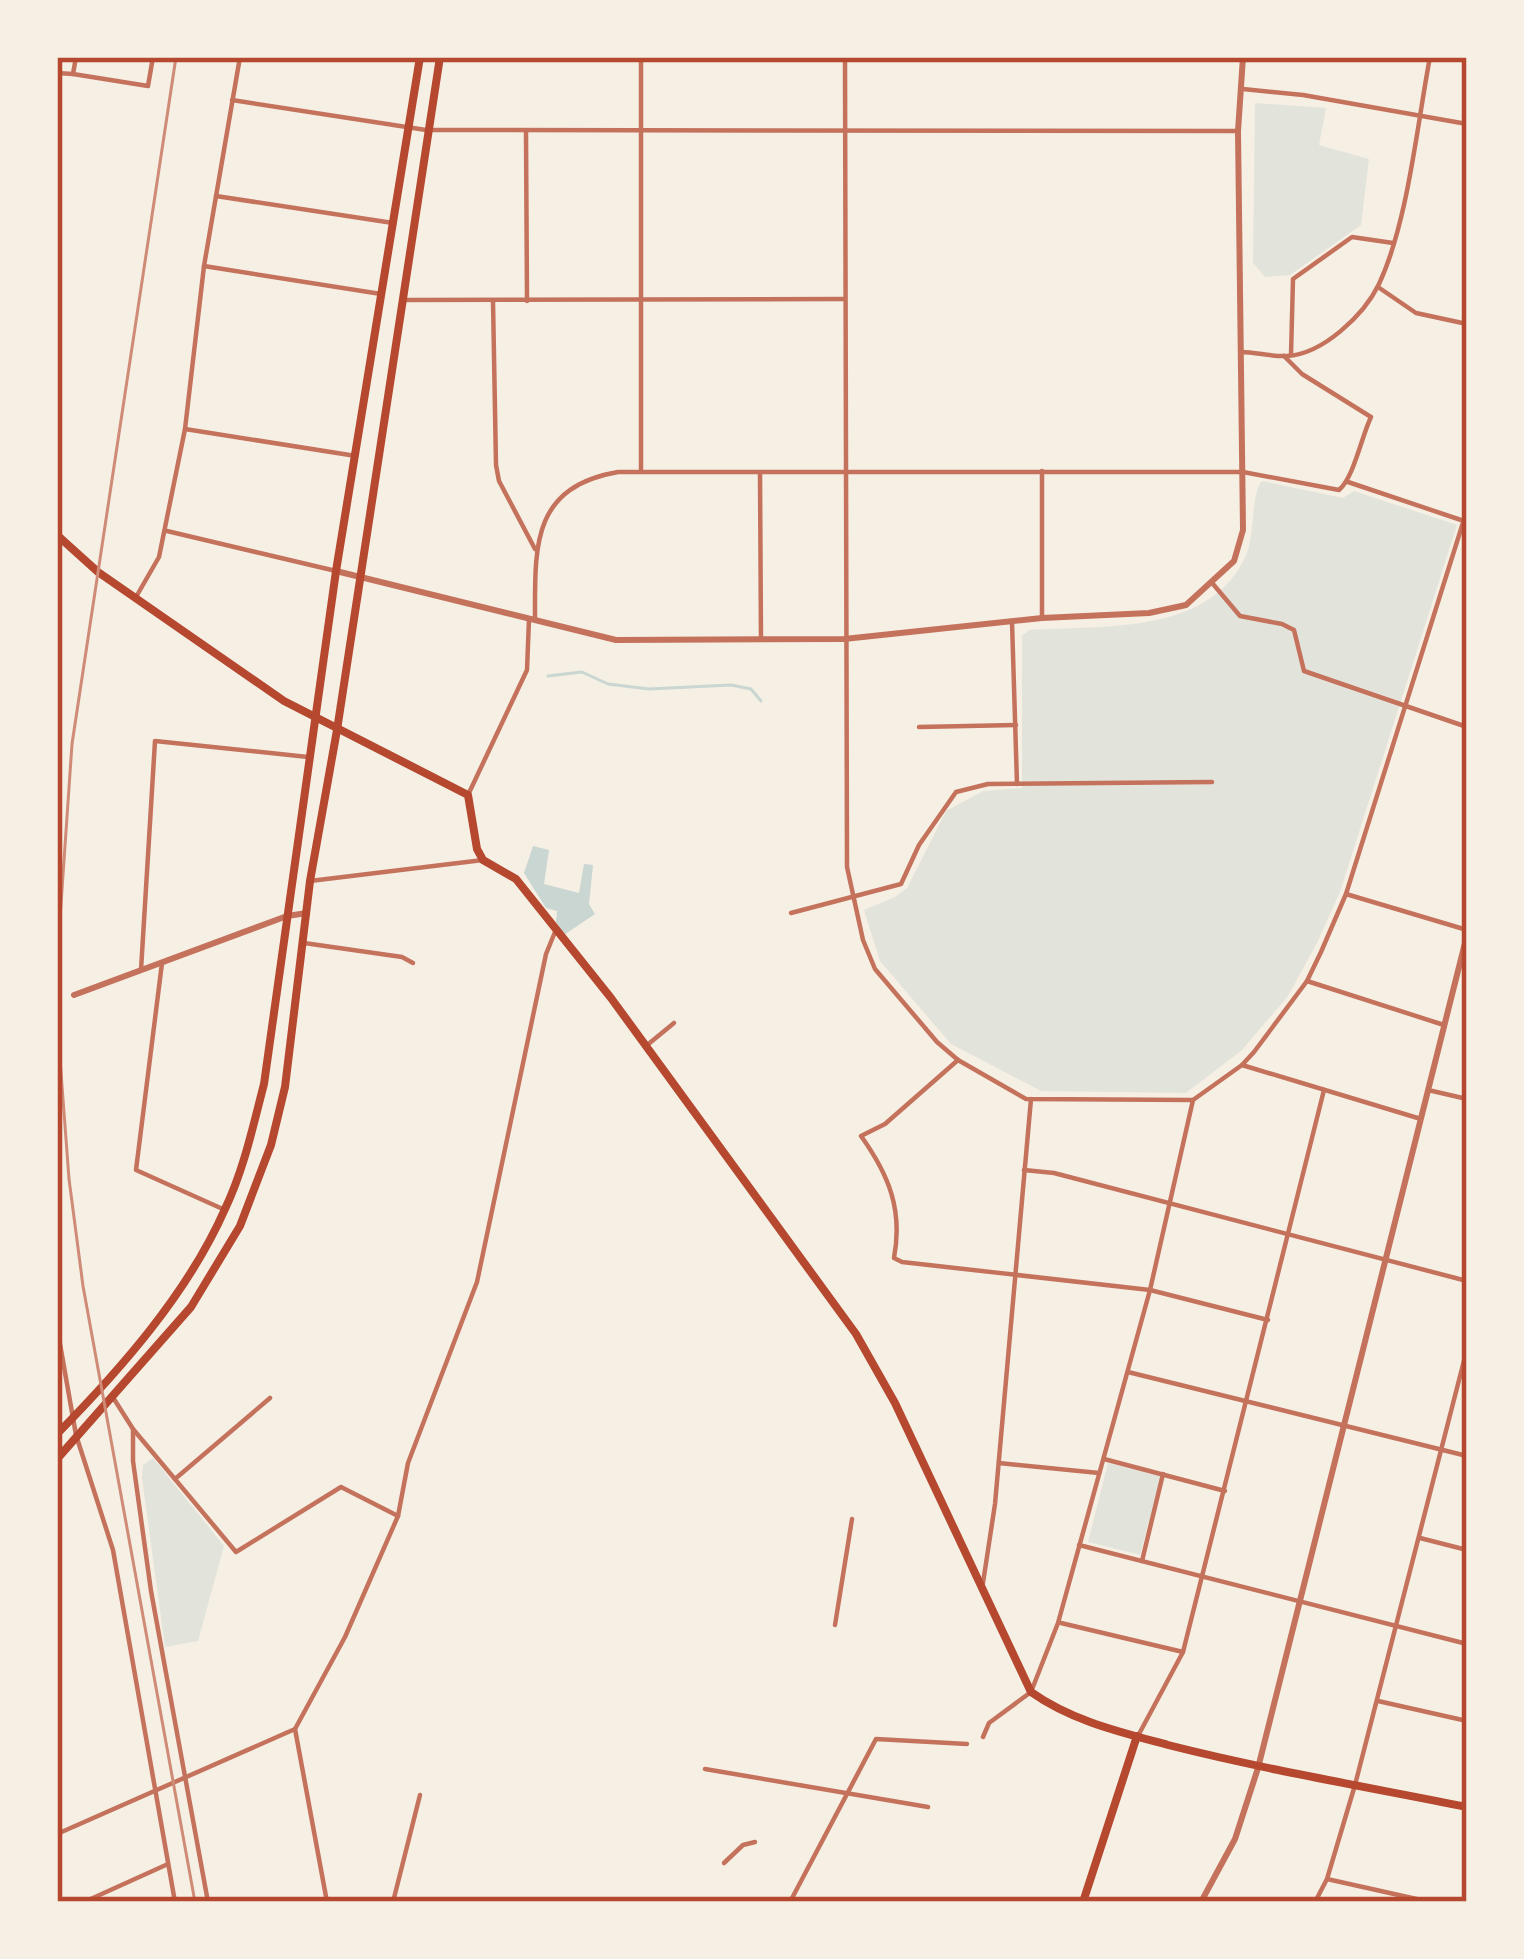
<svg xmlns="http://www.w3.org/2000/svg" width="1524" height="1959" viewBox="0 0 1524 1959" font-family="'Times New Roman',serif">
<style>
.green{fill:#e2e4dc}
.water{fill:#c9d6d2}
.lines{fill:none;stroke-linecap:round;stroke-linejoin:round}
.stream{stroke:#c9d6d2;stroke-width:3}
.minor{stroke:#c5725c;stroke-width:4.5}
.tertiary{stroke:#c5725c;stroke-width:6}
.secondary{stroke:#b5482f;stroke-width:8}
.primary{stroke:#b5482f;stroke-width:8}
.rail{stroke:#cf8b77;stroke-width:3}
.neatline{fill:none;stroke:#b5482f;stroke-width:4.5}
</style>
<rect width="100%" height="100%" fill="#f6efe4"/>
<g class="green">
<polygon points="1255,103 1326,108 1319,145 1369,159 1361,225 1290,275 1265,277 1253,263"/>
<path d="M1262 481 1343 498 1354 491 1457 525 1340 892 1317 943 1288 996 1242 1050 1186 1093 1041 1091 951 1044 880 961 864 910 895 897 907 888 946 811 983 791 1022 788V636L1029 630C1103 625 1212 636 1247 553 1255 532 1251 493 1262 481Z"/>
<polygon points="153,1458 224,1546 198,1641 165,1647 142,1478 143,1465"/>
<polygon points="1108,1463 1161,1476 1140,1555 1088,1542"/>
</g>
<polygon class="water" points="533,846 549,850 544,884 579,893 584,864 593,865 589,904 595,914 564,935 556,922 557,911 546,908 524,873"/>
<g class="lines">
<polyline class="stream" points="548,676 582,672 608,684 649,689 731,685 751,689 761,701"/>
<g class="minor">
<polyline points="76,57 73,74 148,86 153,57"/>
<polyline points="845,57 847,867 863,940 875,969 937,1042 958,1060 1026,1099 1193,1100 1242,1065 1254,1052 1307,981 1321,952 1346,894 1467,510"/>
<polyline points="57,73 73,74"/>
<polyline points="1243,89 1303,95 1467,124"/>
<polyline points="232,100 426,130 1238,131"/>
<polyline points="526,132 527,301"/>
<polyline points="216,196 393,223"/>
<polyline points="204,266 381,294"/>
<polyline points="1378,287 1416,313 1467,324"/>
<polyline points="404,300 843,299"/>
<polyline points="493,301 496,465 499,481 535,549"/>
<path d="M1241 352C1256 352 1272 357 1287 356 1323 354 1364 315 1379 284 1408 222 1417 125 1430 57"/>
<polyline points="1291,355 1293,279 1352,237 1393,243"/>
<polyline points="185,429 356,456"/>
<polyline points="641,471 641,57"/>
<polyline points="1042,471 1042,618"/>
<polyline points="760,474 761,639"/>
<polyline points="1348,482 1467,522"/>
<polyline points="167,531 336,571"/>
<polyline points="1213,584 1240,616 1282,624 1294,630 1304,671 1467,727"/>
<polyline points="136,597 159,557 185,429 204,266 240,57"/>
<path d="M535 620C535 547 531 487 618 472H1243L1339 490C1354 477 1361 438 1371 417L1302 374 1284 356"/>
<polyline points="1012,622 1017,784"/>
<polyline points="919,727 1016,725"/>
<polyline points="468,795 527,670 529,619"/>
<polyline points="310,881 483,860"/>
<polyline points="1346,894 1467,930"/>
<polyline points="791,913 901,884 919,845 956,792 988,784 1212,782"/>
<polyline points="304,943 402,957 413,963"/>
<polyline points="162,963 136,1170 225,1210"/>
<polyline points="141,970 155,741 308,757"/>
<polyline points="1307,981 1444,1025"/>
<polyline points="646,1046 674,1023"/>
<path d="M958 1060 885 1124 861 1136C889 1175 903 1210 894 1258L902 1262 1150 1290 1268 1320"/>
<polyline points="1242,1065 1421,1119"/>
<polyline points="1428,1090 1467,1099"/>
<polyline points="1024,1170 1054,1173 1467,1281"/>
<polyline points="57,1327 76,1435 113,1550 175,1902"/>
<polyline points="1128,1372 1467,1456"/>
<polyline points="114,1399 133,1429 236,1552 341,1487 398,1516"/>
<polyline points="133,1429 133,1461 151,1591 208,1902"/>
<polyline points="1104,1459 1225,1491"/>
<polyline points="999,1463 1099,1473"/>
<polyline points="175,1479 270,1398"/>
<polyline points="1420,1538 1467,1550"/>
<polyline points="1079,1545 1467,1644"/>
<polyline points="1142,1561 1163,1474"/>
<polyline points="983,1583 995,1504 1031,1099"/>
<polyline points="1061,1623 1183,1652"/>
<polyline points="835,1625 852,1519"/>
<polyline points="1378,1701 1467,1721"/>
<polyline points="295,1729 327,1902"/>
<polyline points="1139,1734 1183,1652 1324,1090"/>
<polyline points="983,1737 989,1723 1031,1692 1058,1623 1150,1290 1193,1100"/>
<polyline points="705,1769 928,1807"/>
<polyline points="57,1834 295,1729 345,1637 398,1516 408,1463 477,1282 546,954 555,932"/>
<polyline points="724,1863 743,1845 755,1842"/>
<polyline points="1327,1879 1430,1902"/>
<polyline points="84,1902 168,1864"/>
<polyline points="393,1902 420,1795"/>
<polyline points="790,1902 876,1739 967,1744"/>
<polyline points="1315,1902 1327,1879 1355,1785 1467,1349"/>
</g>
<g class="tertiary">
<polyline points="336,571 616,640 844,639 1042,618 1149,613 1186,605 1234,561 1243,530 1238,131 1243,57"/>
<polyline points="74,995 287,916 307,913"/>
<polyline points="1201,1902 1235,1839 1258,1768 1467,935"/>
</g>
<g class="secondary">
<path d="M57 535 98 572 284 701 468 795 477 849 483 860 516 879 611 998 856 1334 895 1403 1031 1692C1072 1721 1120 1732 1168 1745 1267 1770 1367 1787 1467 1807"/>
<polyline points="1083,1902 1137,1736"/>
</g>
<g class="primary">
<path d="M57 1434C121 1369 188 1293 225 1209 244 1169 253 1126 264 1084L336 571 420 57"/>
<polyline points="57,1459 191,1307 240,1226 271,1145 285,1087 310,881 337,730 440,57"/>
</g>
<polyline class="rail" points="176,57 72,744 58,948 60,1059 69,1179 83,1286 195,1902"/>
</g>
<rect width="1524" height="1959" fill="none" stroke="#f6efe4" stroke-width="120"/>
<rect x="60" y="60" width="1404" height="1839" class="neatline"/>
</svg>
